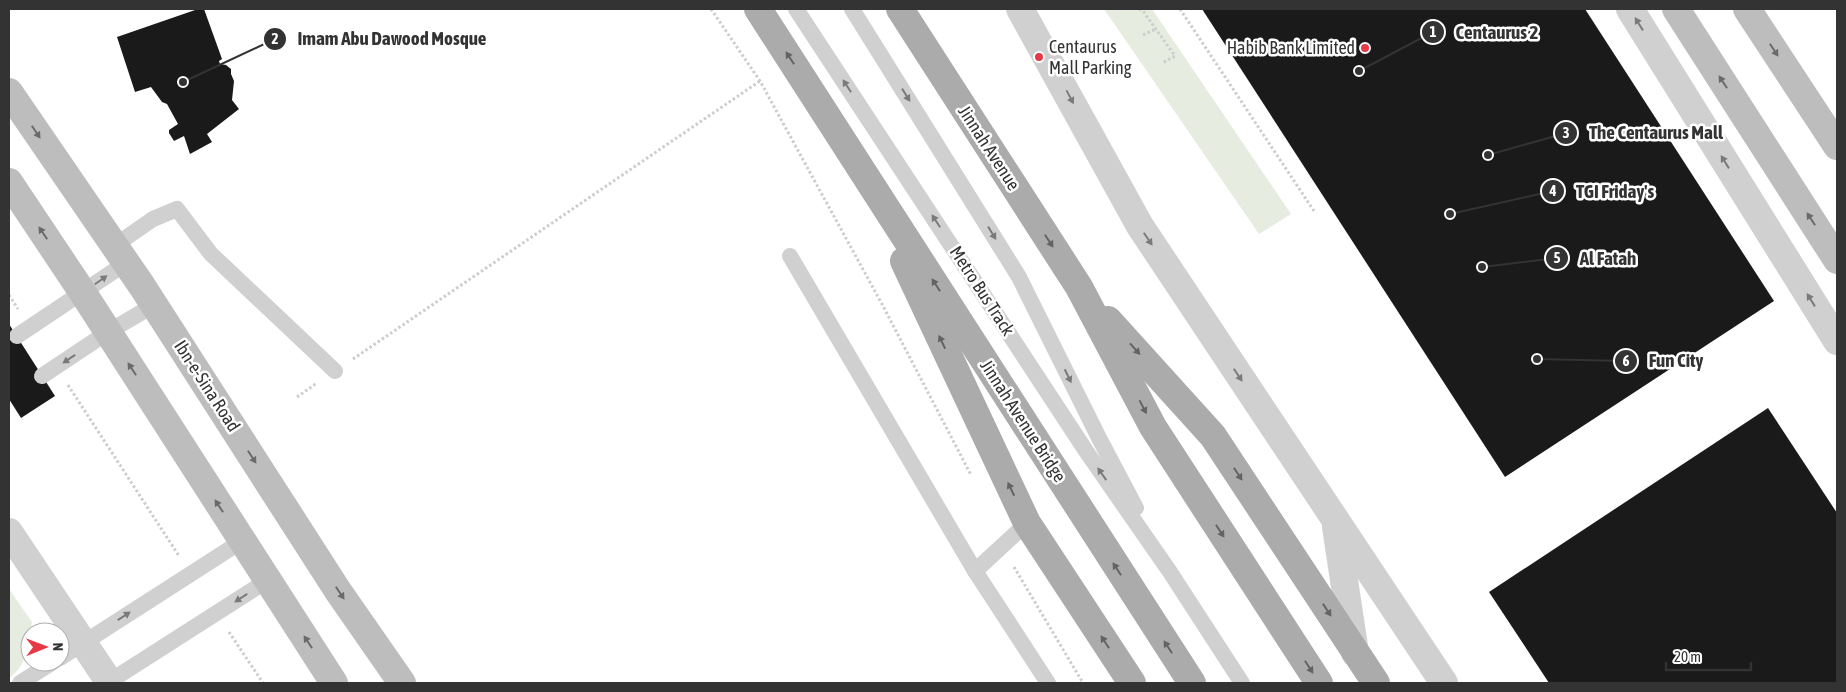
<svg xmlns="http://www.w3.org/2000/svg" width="1846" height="692" viewBox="0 0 1846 692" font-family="'Asap Condensed',sans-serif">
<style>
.green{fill:#e6ecdf}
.building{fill:#1a1a1a}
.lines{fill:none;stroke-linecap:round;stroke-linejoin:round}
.path{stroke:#cdcdcd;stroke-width:3;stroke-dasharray:2.5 2.5;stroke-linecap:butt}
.lane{stroke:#d0d0d0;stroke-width:16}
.street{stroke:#d0d0d0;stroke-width:28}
.secondary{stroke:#bdbdbd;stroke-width:28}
.primary{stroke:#ababab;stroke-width:28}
.oneway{fill:#7a7a7a}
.oneway2{fill:#6a6a6a}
.oneway3{fill:#636363}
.poi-dot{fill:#e63946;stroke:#fff;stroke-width:2}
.labels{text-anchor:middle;stroke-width:5;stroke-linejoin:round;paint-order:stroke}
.poi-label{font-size:18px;fill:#333;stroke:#fff;text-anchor:start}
.street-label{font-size:18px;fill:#333;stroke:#fff}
.leader{fill:none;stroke:#333;stroke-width:2}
.callout-dot{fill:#333;stroke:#fff;stroke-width:2}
.mark-label{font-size:15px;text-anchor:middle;font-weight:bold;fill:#fff}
.callout-label{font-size:19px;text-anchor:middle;font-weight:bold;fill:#333;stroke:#fff;stroke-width:5;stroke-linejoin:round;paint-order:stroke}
</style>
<rect width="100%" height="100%" fill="#fff"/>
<g class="green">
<polygon points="1104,9 1152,9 1291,214 1259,234"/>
<path d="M9 589 32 622C29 643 28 665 9 678Z"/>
</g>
<g class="building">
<polygon points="198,9 204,9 222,59 219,61 220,64 226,65 231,69 231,74 234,81 232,100 239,109 207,134 212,142 190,154 184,136 174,141 169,133 169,130 178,124 167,104 162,102 151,87 135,92 117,37"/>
<polygon points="1202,9 1585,9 1774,301 1505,477"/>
<polygon points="9,324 55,396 21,418 9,399"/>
<polygon points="1768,408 1837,513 1837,683 1549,683 1489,592"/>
</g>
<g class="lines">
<g class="path">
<polyline points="711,9 760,81 883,306 971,475"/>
<polyline points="1139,9 1143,11 1175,56 1162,63"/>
<polyline points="1180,9 1314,211"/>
<polyline points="1143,35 1156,29"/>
<polyline points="9,295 18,309"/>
<polyline points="353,359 760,81"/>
<polyline points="68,385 179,556"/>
<polyline points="297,397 317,383"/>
<polyline points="1014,567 1083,683"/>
<polyline points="229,632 263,683"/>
</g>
<g class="lane">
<polyline points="796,9 1086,451 1170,572 1242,683"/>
<polyline points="852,9 1019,277 1099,438 1136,508"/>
<polyline points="114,246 153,219 177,209 211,254 335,371"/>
<polyline points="790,256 975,571 1048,683"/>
<polyline points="17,336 126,263"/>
<polyline points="42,376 108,332 154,305"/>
<polyline points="975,571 1027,523"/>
<polyline points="60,658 242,541"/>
<polyline points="20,683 53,662"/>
<polyline points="107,683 268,580"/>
</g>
<g class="street">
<polyline points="1020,9 1140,226 1444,683"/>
<polyline points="1630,9 1837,341"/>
<polyline points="1336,527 1355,653"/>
<polyline points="9,532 110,683"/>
</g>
<g class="secondary">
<polyline points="1676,9 1837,260"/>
<polyline points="1747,9 1837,146"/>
<polyline points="9,92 142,286 338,591 402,683"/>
<polyline points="9,182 83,293 334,683"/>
</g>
<g class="primary">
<polyline points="758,9 1192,683"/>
<polyline points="900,9 1079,287 1153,427 1319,683"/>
<polyline points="904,261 1027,523 1132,683"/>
<polyline points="1108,320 1213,436 1376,683"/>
</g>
</g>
<defs><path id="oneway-solid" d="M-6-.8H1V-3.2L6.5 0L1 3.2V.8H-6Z" transform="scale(1.25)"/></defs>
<g class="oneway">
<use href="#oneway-solid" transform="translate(1639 24) rotate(-122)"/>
<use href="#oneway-solid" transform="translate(847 86) rotate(-123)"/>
<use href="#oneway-solid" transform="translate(906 95) rotate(58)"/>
<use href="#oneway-solid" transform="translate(1070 97) rotate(62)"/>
<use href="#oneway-solid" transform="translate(1725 162) rotate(-122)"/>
<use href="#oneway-solid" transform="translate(936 221) rotate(-123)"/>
<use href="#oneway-solid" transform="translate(992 233) rotate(58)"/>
<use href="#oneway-solid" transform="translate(1148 239) rotate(56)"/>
<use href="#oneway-solid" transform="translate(101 280) rotate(-35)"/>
<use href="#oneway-solid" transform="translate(1811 300) rotate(-122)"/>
<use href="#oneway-solid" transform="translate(69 359) rotate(146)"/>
<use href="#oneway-solid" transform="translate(1238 375) rotate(56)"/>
<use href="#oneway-solid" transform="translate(1068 376) rotate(64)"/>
<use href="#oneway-solid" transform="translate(1102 474) rotate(-125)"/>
<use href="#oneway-solid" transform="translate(241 598) rotate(147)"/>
<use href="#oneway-solid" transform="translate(124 616) rotate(-33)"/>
</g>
<g class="oneway2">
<use href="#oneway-solid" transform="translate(1774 50) rotate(57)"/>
<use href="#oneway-solid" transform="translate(1723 82) rotate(-123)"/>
<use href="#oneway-solid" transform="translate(36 132) rotate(56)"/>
<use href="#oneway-solid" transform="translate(1811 219) rotate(-123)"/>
<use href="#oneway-solid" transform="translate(43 233) rotate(-124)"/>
<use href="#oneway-solid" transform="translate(132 369) rotate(-123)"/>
<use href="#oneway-solid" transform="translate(252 457) rotate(57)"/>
<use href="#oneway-solid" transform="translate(219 506) rotate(-123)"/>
<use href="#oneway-solid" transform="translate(340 593) rotate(56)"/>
<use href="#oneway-solid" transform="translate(308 642) rotate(-123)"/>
</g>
<g class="oneway3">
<use href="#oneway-solid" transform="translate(790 58) rotate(-123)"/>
<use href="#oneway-solid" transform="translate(1049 241) rotate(57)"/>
<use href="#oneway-solid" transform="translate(936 285) rotate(-123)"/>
<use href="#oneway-solid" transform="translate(942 342) rotate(-115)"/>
<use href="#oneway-solid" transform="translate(1135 349) rotate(48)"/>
<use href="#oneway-solid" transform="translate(1143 407) rotate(62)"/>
<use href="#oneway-solid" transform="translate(1238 474) rotate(57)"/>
<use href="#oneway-solid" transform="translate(1011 489) rotate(-115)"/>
<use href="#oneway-solid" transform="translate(1220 531) rotate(57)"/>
<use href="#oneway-solid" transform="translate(1117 569) rotate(-123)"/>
<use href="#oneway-solid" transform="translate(1327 610) rotate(57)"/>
<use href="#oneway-solid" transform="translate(1105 642) rotate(-123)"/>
<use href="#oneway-solid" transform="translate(1168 647) rotate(-123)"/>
<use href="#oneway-solid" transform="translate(1309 667) rotate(57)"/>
</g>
<g class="poi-dot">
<circle cx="1365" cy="48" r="5"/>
<circle cx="1039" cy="57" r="5"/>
</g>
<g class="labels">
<g class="poi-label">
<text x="1049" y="53">Centaurus<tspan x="1049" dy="21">Mall Parking</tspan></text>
<text x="1355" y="54" text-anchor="end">Habib Bank Limited</text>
</g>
<g class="street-label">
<text transform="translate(989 148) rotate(57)" y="6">Jinnah Avenue</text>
<text transform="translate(982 291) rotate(57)" y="6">Metro Bus Track</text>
<text transform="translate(207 386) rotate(57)" y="6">Ibn-e-Sina Road</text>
<text transform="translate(1023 421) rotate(57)" y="6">Jinnah Avenue Bridge</text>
</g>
</g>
<path class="leader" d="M1359 71L1433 32M183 82L275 39M1488 155L1566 133M1450 214L1553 191M1482 267L1557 258M1537 359L1626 361"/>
<g class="callout-dot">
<circle cx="1359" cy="71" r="5"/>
<circle cx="183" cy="82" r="5"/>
<circle cx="1488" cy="155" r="5"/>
<circle cx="1450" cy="214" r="5"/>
<circle cx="1482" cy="267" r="5"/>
<circle cx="1537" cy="359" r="5"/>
<circle cx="1433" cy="32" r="12"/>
<circle cx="275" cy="39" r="12"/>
<circle cx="1566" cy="133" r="12"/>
<circle cx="1553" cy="191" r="12"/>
<circle cx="1557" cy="258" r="12"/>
<circle cx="1626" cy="361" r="12"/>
</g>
<g class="mark-label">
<text x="1433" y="37">1</text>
<text x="275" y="44">2</text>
<text x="1566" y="138">3</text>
<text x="1553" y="196">4</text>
<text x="1557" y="263">5</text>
<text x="1626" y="366">6</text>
</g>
<g class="callout-label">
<text x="1497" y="39">Centaurus 2</text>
<text x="392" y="45">Imam Abu Dawood Mosque</text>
<text x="1656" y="139">The Centaurus Mall</text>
<text x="1615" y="198">TGI Friday's</text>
<text x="1608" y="265">Al Fatah</text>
<text x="1676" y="367">Fun City</text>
</g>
<rect width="1846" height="692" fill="none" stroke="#333333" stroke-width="20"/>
<g transform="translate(45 647) rotate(89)"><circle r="24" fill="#ffffff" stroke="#adadad"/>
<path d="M0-4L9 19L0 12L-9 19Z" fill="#e63946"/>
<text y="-8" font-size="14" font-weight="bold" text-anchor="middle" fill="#333333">N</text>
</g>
<path d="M1666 662v8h85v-8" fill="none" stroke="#333333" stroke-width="2.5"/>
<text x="1674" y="662" font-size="15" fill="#333333" stroke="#ffffff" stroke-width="4" paint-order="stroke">20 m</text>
</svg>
